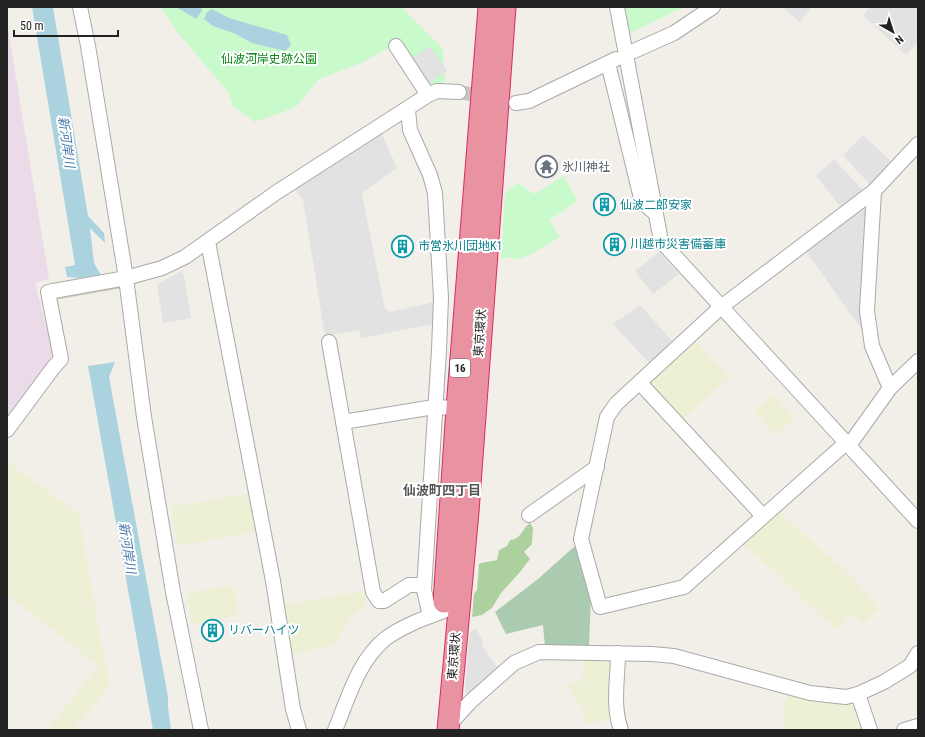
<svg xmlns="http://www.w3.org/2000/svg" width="925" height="737" viewBox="0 0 925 737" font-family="'Roboto Condensed','Noto Sans JP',sans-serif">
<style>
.industrial{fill:#ebdbe8}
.construction{fill:#c7c7b4}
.farmland{fill:#eef0d5}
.forest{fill:#add19e}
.cemetery{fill:#aacbaf}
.park{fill:#c8facc}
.parking{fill:#e2e2e2}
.water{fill:#aad3df}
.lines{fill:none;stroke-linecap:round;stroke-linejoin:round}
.minor-tunnel{stroke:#c8c6c1;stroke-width:14;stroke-dasharray:14 7;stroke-linecap:butt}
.minor-casing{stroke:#a9a9a9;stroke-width:16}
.highway-casing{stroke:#dc2a67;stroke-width:23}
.minor{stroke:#fff;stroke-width:14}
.highway{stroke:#e892a2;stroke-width:21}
.labels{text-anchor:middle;stroke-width:4;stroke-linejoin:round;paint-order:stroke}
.shield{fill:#fff;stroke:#646464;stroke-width:1}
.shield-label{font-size:11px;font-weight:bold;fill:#222}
.park-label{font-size:12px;fill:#0c8416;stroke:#fff}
.worship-label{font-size:12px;fill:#5b616d;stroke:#fff;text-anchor:start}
.culture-label{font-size:12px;fill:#0d838f;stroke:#fff;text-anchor:start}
.street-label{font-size:12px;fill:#222;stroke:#fff}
.water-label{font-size:13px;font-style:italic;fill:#4a7aab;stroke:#fff}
.neighbourhood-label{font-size:13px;font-weight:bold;fill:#555;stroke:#fff}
</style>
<rect width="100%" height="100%" fill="#f2efe9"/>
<polygon class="industrial" points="7,23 49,279 35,283 54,357 7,418"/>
<polygon class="construction" points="120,271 122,288 54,300 48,292 51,283"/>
<g class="farmland">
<polygon points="693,339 729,377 680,422 647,380"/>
<polygon points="773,395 795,418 777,436 755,412"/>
<polygon points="7,461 79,514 109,687 73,730 47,730 98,666 7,594"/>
<polygon points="249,493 256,532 178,546 171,507"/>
<polygon points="778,510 852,577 879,608 863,624 851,613 836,629 741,542"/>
<polygon points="233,585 239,616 192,624 187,593"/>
<polygon points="363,591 366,604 350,618 334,645 292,655 284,605"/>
<polygon points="583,660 611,660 613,719 586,724 583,711 565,682 582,682"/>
<polygon points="789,695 810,699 852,704 855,708 862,730 784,730 785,701"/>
</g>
<path class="forest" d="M530 523 533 528 532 544 524 552 530 559 520 572 501 593 492 608 482 615 472 617 474 594 477 590 479 564C486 561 491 562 497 560L499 550 507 546 510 540C522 539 522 528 530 523Z"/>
<polygon class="cemetery" points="576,545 591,595 589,646 545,647 543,625 506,634 495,612 538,579"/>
<g class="park">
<polygon points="161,7 401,7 443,49 445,83 432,87 419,95 407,73 388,48 361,63 319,79 296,107 255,122 233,107 228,92 178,33"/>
<polygon points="624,7 684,7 628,34"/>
<polygon points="564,176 578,201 549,220 560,237 528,256 515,260 509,257 501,259 505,193 518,183 534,194"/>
</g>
<g class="parking">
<polygon points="783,7 812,7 799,22"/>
<polygon points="870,7 918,8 918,42 906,55 863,15"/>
<polygon points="430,46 447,71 426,85 410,60"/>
<polygon points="382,134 397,168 362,193 385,309 390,312 434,302 434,324 361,338 359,330 325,336 303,200 295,189"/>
<polygon points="863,135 894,164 872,187 843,155"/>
<polygon points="834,159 865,193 843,210 816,176"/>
<polygon points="868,204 863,327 860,327 805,250"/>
<polygon points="659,252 679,274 653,294 635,271"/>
<polygon points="183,270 191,318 163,323 157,285"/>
<polygon points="640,305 674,343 651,365 613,324"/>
<polygon points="476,629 483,640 482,646 498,668 467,694 465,692 469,633"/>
</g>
<g class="water">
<polygon points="32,7 53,7 88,216 104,233 105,243 90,228 94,263 101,275 79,278 67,277 65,267 75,265"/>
<polygon points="176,7 201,7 202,11 196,19"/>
<polygon points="212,9 229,18 287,35 291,45 285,51 252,43 236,34 213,26 204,19 207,12"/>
<polygon points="115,362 109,377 168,697 168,707 171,730 153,730 88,366"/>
</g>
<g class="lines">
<polyline class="minor-tunnel" points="459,92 490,98"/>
<defs>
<g id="minor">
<polyline points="80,7 88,46 126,278 144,417 173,592 201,730"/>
<polyline points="617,7 661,241 918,521"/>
<polyline points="396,46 428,95"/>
<polyline points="634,51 674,33 713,7"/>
<polyline points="608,63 642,202 656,214"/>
<polyline points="516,103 529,101 616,59"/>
<polyline points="408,110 410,130 430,175 435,193 441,298 439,350 424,590 430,616"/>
<polyline points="874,191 867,311 872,346 890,388"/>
<polyline points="208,242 273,581 293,709 299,730"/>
<polyline points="329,342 373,592 379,601 384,601 409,585 424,585"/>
<polyline points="640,383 763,516"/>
<polyline points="343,422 434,407 457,408"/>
<polyline points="7,430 53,368 61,359 48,292 126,278 162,268 185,257 277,192 428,95 437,91 459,92"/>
<polyline points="847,442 684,587 600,607 581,539 607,417 616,404 721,307 874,191 918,144"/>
<polyline points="850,444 890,388 918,361"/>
<polyline points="529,515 597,467"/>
<path d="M618 653C618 679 612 705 621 730"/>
<polyline points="858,694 870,730"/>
<polyline points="448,726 470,702 514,663 539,652 652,654 674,656 810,693 846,697 858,694 884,682 910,666 918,653"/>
<path d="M335 730C348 699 358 661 385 639 402 626 425 618 444 611"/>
<polyline points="904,730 918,726"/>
</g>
<g id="highway">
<polyline points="444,602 457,408 489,7"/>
<polyline points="448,730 468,512 505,7"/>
</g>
</defs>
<use href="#minor" class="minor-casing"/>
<use href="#highway" class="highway-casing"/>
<use href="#minor" class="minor"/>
<use href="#highway" class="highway"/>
</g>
<defs>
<symbol id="temple-ring" viewBox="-11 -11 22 22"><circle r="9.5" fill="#fff" stroke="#6b7280" stroke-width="1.5"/><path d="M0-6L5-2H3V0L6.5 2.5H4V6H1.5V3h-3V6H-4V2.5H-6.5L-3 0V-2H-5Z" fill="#6b7280"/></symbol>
<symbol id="building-ring" viewBox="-11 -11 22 22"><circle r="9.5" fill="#fff" stroke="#0f9aa8" stroke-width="1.5"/><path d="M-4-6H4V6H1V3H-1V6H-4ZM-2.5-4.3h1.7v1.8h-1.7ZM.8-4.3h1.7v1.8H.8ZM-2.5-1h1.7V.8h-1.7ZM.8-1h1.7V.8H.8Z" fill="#0f9aa8"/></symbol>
</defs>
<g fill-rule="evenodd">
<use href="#temple-ring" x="534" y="154" width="25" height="25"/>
<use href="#building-ring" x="592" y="192" width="25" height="25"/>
<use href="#building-ring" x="602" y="232" width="25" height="25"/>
<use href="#building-ring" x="390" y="234" width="25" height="25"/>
<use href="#building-ring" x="200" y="618" width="25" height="25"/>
</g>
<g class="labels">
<rect class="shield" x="450" y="359" width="20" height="18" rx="3"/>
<g class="shield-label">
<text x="460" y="372">16</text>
</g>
<g class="park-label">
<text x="269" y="63">仙波河岸史跡公園</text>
</g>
<g class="worship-label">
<text x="562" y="171">氷川神社</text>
</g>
<g class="culture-label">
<text x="620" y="209">仙波二郎安家</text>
<text x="630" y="248">川越市災害備蓄庫</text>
<text x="418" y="250">市営氷川団地K1</text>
<text x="228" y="634">リバーハイツ</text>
</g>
<g class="street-label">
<text transform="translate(480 333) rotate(-86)" y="4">東京環状</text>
<text transform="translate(454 656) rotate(-85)" y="4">東京環状</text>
</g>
<g class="water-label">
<text transform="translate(67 142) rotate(82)" y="5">新河岸川</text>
<text transform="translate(128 548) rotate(81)" y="5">新河岸川</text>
</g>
<g class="neighbourhood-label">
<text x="442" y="495">仙波町四丁目</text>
</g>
</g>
<rect width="925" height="737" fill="none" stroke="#222222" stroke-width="16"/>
<g transform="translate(893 32) rotate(141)" stroke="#ffffff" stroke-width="3" paint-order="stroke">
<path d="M0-3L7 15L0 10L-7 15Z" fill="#222222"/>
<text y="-6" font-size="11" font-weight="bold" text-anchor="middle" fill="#222222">N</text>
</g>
<path d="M14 30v6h104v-6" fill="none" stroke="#222222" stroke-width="2"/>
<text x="20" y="30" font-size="12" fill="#222222" stroke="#ffffff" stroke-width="3" paint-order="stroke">50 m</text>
</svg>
